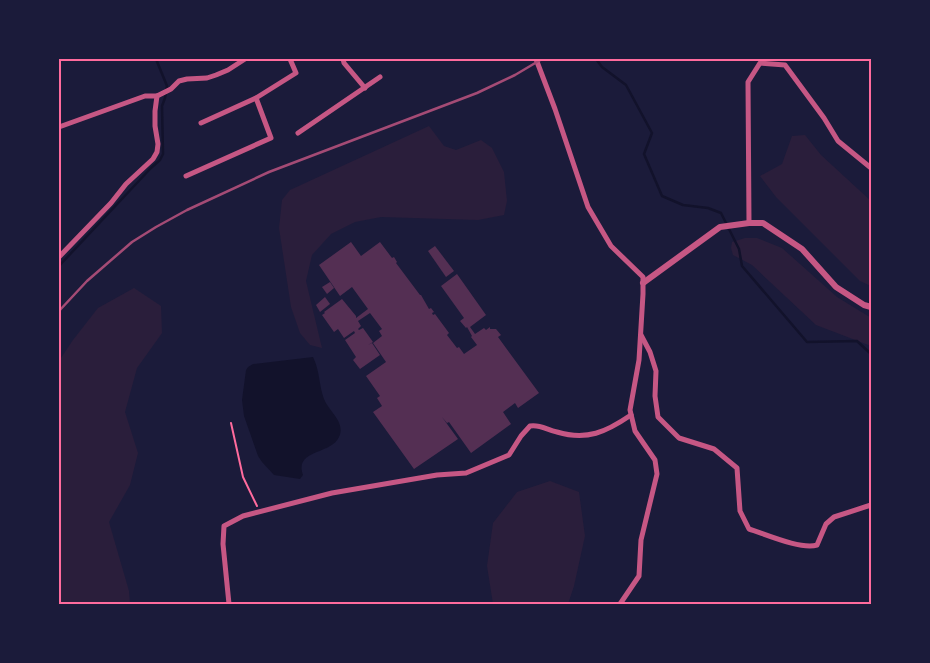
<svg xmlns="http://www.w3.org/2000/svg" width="930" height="663" viewBox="0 0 930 663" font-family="Roboto,sans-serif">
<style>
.green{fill:#2a1e3b}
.water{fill:#12122b}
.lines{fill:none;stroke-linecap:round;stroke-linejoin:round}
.stream{stroke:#12122b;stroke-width:2.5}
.building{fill:#542f53}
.path{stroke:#ff6b9d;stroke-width:2}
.minor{stroke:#c65784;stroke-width:5}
.tertiary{stroke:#c65784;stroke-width:6}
.rail{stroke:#a44b75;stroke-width:2.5}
.neatline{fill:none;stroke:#ff6b9d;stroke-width:2}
</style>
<rect width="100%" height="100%" fill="#1b1b3a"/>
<g class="green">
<polygon points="429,126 444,146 456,150 481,140 492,148 504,172 507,201 504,215 478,220 381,217 355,222 331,234 312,255 306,281 322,348 310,345 300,333 291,307 279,228 282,200 290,190"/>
<polygon points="805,135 821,155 871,201 871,286 860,281 776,197 760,176 782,164 792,136"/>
<polygon points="745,238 757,238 782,248 837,297 868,316 871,317 871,346 816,325 752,265 733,255 731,248 732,242"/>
<polygon points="134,288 161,306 162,333 137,368 125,412 138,453 130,485 109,522 129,591 130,604 59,604 59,361 73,340 98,308"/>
<polygon points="550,481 579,492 585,536 574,586 568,604 493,604 487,566 493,523 517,492"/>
</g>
<path class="water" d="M313 357C320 371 319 386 324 399 329 412 346 422 339 437 331 455 294 449 303 475L300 479 274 475 262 462 258 456 244 416 242 400 246 370 248 367 253 364Z"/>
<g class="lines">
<g class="stream">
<polyline points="596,59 602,67 626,85 652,133 644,154 662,196 683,205 708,208 721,213 739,249 742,266 807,342 857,341 871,354"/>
<polyline points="59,266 151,168 160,160 163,154 162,106 165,98 167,86 156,59"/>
</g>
</g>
<g class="building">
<polygon points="351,242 361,256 380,242 392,258 394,257 397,262 396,263 420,295 421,295 429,309 431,308 434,312 432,313 433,315 435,314 449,333 447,335 457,348 459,347 464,354 477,345 471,337 472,336 467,327 466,328 460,321 464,318 441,286 457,274 486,315 470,327 475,334 484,328 486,330 490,327 490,329 496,329 501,335 498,337 539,393 518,408 515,403 503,412 511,424 471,453 449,422 447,423 442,417 458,439 414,469 373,412 382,406 377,398 380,396 366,376 386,362 373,343 382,336 379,331 382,329 370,313 358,321 361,326 358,329 359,330 363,328 373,342 368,345 372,343 380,355 360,369 353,360 356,357 345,340 355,333 354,331 344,338 338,329 334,332 322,315 325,313 324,312 342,299 356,316 356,318 368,309 352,287 340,296 319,265"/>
<polygon points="435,246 454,271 446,277 428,251"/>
<polygon points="330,282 334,288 327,294 322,287"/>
<polygon points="325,297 330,304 320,312 316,305"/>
</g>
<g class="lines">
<polyline class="path" points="231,423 243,477 257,506"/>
<g class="minor">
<polyline points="343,59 344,63 365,88"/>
<polyline points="536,59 555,109 588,207 611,246 643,277 643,294 639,360 630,410 635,431 655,460 657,474 641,540 639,576 620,604"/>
<polyline points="201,123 256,98 296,73 290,59"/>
<polyline points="59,127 145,96 157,96"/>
<polyline points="298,133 380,77"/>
<polyline points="186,176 271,138 256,98"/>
<polyline points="749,223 748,82 760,63 785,65 824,118 838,141 871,168"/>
<polyline points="59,257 111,203 126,184 153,159 157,152 158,144 155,126 155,111 157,96 171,89 179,81 187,79 207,78 216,75 228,70 245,59"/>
<path d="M641 335 650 352 656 371 655 396 658 417 679 438 714 449 737 468 740 511 749 529C765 534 801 550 817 545L826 524 834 517 871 505"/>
<path d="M229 604 223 544 224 526 243 516 332 493 437 475 466 473 509 455 521 436 530 426C540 424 547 430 557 432 587 441 606 432 631 415"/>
</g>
<polyline class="tertiary" points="643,283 720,227 749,223 763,223 802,249 836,287 864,305 871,307"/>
<polyline class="rail" points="59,311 87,281 132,242 156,227 187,210 269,172 477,93 515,75 542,59"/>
</g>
<rect width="930" height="663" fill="none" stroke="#1b1b3a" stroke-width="120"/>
<rect x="60" y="60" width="810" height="543" class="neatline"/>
</svg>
